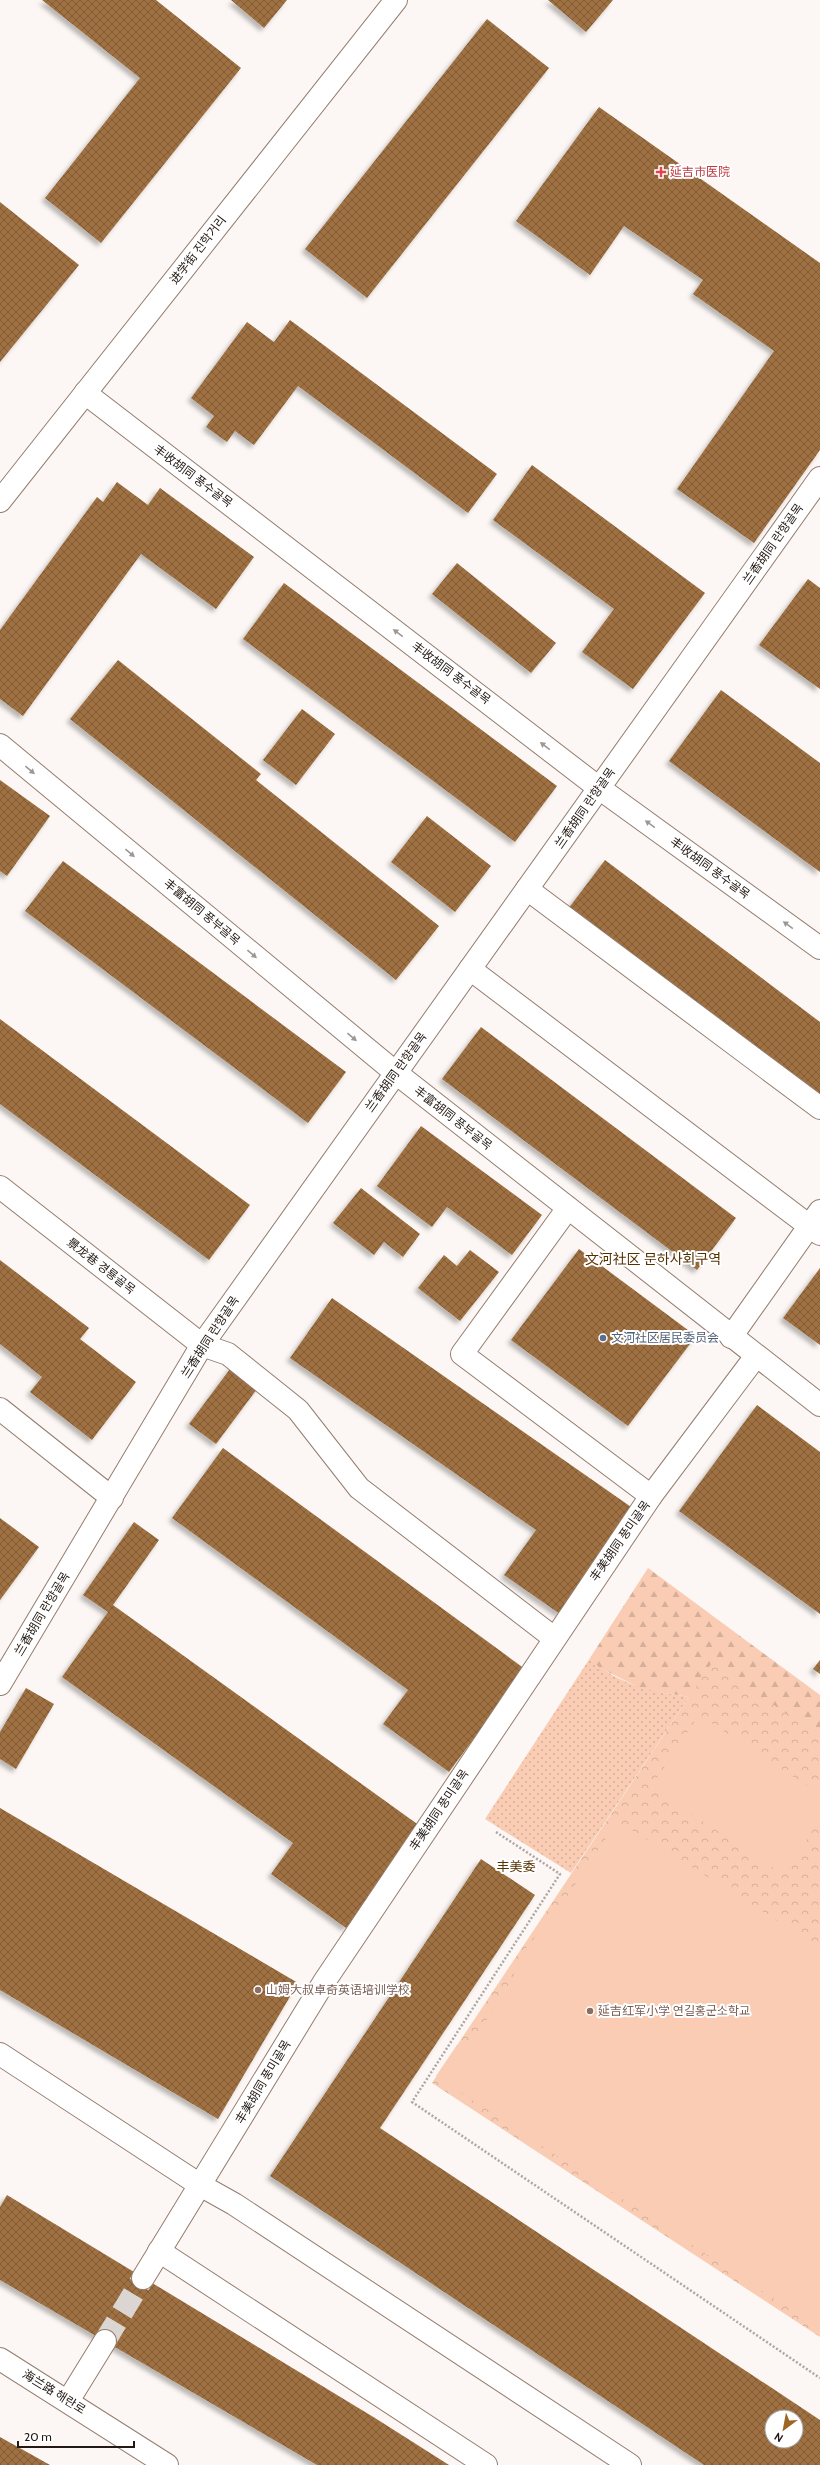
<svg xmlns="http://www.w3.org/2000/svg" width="820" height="2465" viewBox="0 0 820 2465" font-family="Cabin,'Noto Sans SC','Noto Sans KR',sans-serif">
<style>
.grass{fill:url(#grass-dots)}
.forest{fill:url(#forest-firs)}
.park{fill:url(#park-crowns)}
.pitch{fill:#f9ccb3}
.building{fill:url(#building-cross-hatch);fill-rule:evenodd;filter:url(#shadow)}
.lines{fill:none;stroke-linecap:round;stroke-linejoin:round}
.minor-tunnel{stroke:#dbd6d2;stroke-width:22;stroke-dasharray:22 11;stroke-linecap:butt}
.minor-casing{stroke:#957d6f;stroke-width:24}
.path{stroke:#ada6a2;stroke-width:2.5;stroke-dasharray:2 2;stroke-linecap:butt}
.minor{stroke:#fff;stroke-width:22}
.oneway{fill:#9c9895}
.health-dot{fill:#e0444e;stroke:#fff;stroke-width:1.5}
.service-dot{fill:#5c6f8a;stroke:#fff;stroke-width:1.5}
.education-dot{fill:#8d6e63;stroke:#fff;stroke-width:1.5}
.labels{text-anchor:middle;stroke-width:4;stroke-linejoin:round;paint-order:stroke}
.health-label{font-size:12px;fill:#be3a42;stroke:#fff;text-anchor:start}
.street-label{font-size:12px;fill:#231914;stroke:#fff}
.service-label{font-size:12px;fill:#4e5e75;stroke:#fff;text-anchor:start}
.education-label{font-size:12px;fill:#785e54;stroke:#fff;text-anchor:start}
.neighbourhood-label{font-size:13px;fill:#563000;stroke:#fff}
.quarter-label{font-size:14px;fill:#563000;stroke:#fff}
</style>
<defs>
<pattern id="grass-dots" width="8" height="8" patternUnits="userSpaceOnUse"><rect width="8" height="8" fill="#f9ccb3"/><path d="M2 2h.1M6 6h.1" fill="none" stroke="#d5af99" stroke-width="1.8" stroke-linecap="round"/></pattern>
<pattern id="forest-firs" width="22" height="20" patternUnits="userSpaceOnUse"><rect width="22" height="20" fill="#f9ccb3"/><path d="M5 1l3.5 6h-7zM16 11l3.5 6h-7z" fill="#d5af99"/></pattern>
<pattern id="park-crowns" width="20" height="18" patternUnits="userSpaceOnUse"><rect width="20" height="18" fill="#f9ccb3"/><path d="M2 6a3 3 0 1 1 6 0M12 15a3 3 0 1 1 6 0" fill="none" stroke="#d5af99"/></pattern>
<pattern id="building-cross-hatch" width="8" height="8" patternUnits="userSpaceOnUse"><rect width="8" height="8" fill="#9f7142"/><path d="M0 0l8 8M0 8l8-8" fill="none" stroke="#815c36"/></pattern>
<filter id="shadow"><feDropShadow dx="-3.5" dy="3.5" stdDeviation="2" flood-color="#0004"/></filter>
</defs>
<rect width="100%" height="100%" fill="#fcf7f4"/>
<path class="grass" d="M590 1658C617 1685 652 1691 689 1697L571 1873 485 1819Z"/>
<polygon class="forest" points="648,1568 820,1695 820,1784 689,1697 642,1689 600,1668 590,1658"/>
<polygon class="park" points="711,1664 820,1735 820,2337 432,2083"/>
<g class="pitch">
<polygon points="699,1715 820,1794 820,1819 784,1875 651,1787"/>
<path d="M617 1821C685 1864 754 1904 820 1949V2329L436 2076 457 2045 466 2051 508 1987 527 1946 556 1914Z"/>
</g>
<g class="building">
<polygon points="42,0 156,0 241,68 101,243 45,198 140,78"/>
<polygon points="231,0 287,0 264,28"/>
<polygon points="548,0 613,0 586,32"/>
<polygon points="487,19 549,68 367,298 305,249"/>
<polygon points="599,107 820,263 820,450 754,543 677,489 774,351 693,294 703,280 624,226 590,275 516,221"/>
<polygon points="0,202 79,265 0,362"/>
<polygon points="290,320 497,474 468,513 298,386 254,445 235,431 227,442 206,427 214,416 191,398 247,322 274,342"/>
<polygon points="532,465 705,593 633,689 582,652 614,609 493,520"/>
<polygon points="117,482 148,505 160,488 254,557 216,609 141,554 23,716 0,699 0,630 97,497 103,502"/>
<polygon points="457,563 556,643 531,673 432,594"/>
<polygon points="808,579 820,588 820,689 759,645"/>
<polygon points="284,583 557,786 515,842 243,639"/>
<polygon points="118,660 261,774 256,780 439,926 396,980 70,719"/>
<polygon points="721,690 820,763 820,872 669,761"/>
<polygon points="302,709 335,734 296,785 263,760"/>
<polygon points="0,780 50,816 7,876 0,871"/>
<polygon points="427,816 491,866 455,912 391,862"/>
<polygon points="605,860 820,1022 820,1104 565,913"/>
<polygon points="63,861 346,1072 308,1123 25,911"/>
<polygon points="0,1019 250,1205 209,1260 0,1104"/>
<polygon points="481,1027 736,1218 697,1270 442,1079"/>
<polygon points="421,1126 542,1215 512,1255 447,1207 432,1227 377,1186"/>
<polygon points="361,1188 420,1234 403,1257 384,1242 374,1255 333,1223"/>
<polygon points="579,1249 696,1336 628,1426 511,1340"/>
<polygon points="470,1250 499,1272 460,1321 418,1288 444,1255 457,1266"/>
<polygon points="0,1260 89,1328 80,1339 136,1382 92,1440 30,1392 42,1377 0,1344"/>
<polygon points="820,1268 820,1345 783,1318"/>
<polygon points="332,1298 634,1509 560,1614 504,1575 536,1530 290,1358"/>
<polygon points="233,1365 260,1385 216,1444 189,1424"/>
<polygon points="757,1405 820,1452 820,1614 679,1511"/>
<polygon points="223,1448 525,1669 449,1772 383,1724 408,1690 172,1518"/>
<polygon points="0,1518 39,1547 0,1600"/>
<polygon points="134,1522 159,1540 113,1605 420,1826 346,1928 271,1874 293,1843 62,1677 108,1612 83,1595"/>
<polygon points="820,1660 820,1674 813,1669"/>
<polygon points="26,1688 54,1704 16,1769 0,1759 0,1732"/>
<polygon points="0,1808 298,1983 218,2119 0,1990"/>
<path d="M481 1859 535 1895 380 2128 820 2420V2465H704L270 2176ZM772 2417H796V2441H772Z"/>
<polygon points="7,2195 375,2418 449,2465 317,2465 0,2280 0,2207"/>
<polygon points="0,2437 50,2465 0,2465"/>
</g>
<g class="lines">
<polyline class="minor-tunnel" points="105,2341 143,2278"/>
<defs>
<g id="minor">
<polyline points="85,393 599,788 820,948"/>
<polyline points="0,501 396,0"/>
<polyline points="0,745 396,1073 820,1405"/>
<polyline points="527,889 820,1108"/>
<polyline points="470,969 820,1234"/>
<polyline points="0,1187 202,1345 228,1354 298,1410 359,1488 554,1638"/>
<polyline points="568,1208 462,1354 651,1496"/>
<polyline points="731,1337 820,1211"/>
<polyline points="0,1409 112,1498"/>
<polyline points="0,1684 202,1345 820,478"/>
<polyline points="0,2054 200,2185 234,2204 630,2465"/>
<polyline points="159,2251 486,2465"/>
<polyline points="143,2278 324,1982 651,1496 756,1356"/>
<polyline points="0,2359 167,2465"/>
<polyline points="68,2401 105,2341"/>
</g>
</defs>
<use href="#minor" class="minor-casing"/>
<polyline class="path" points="496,1832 560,1874 412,2102 820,2378"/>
<use href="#minor" class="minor"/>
</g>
<defs><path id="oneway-solid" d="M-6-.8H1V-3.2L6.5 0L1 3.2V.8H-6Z"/></defs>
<g class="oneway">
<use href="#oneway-solid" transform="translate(398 633) rotate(-143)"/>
<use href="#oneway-solid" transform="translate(545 746) rotate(-143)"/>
<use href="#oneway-solid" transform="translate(30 770) rotate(40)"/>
<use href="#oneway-solid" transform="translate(650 824) rotate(-144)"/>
<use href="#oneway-solid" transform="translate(130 853) rotate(40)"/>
<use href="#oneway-solid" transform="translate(788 925) rotate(-144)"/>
<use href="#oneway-solid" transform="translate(252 954) rotate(40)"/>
<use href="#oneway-solid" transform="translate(352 1037) rotate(40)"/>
</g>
<path class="health-dot" d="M659 166h4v4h4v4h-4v4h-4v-4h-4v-4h4z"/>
<circle class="service-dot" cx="603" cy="1338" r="4"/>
<g class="education-dot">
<circle cx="258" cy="1990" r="4"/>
<circle cx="590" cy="2011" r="4"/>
</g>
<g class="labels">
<g class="health-label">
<text x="670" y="176">延吉市医院</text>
</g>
<g class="street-label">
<text transform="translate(198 250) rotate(-52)" y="4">进学街 진학거리</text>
<text transform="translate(193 476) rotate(37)" y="4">丰收胡同 풍수골목</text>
<text transform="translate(773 544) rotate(-55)" y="4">兰香胡同 란향골목</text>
<text transform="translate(451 673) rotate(37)" y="4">丰收胡同 풍수골목</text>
<text transform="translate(585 808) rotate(-55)" y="4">兰香胡同 란향골목</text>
<text transform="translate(710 868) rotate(36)" y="4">丰收胡同 풍수골목</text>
<text transform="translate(202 912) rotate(40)" y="4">丰富胡同 풍부골목</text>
<text transform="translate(396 1072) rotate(-54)" y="4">兰香胡同 란향골목</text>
<text transform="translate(453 1118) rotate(38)" y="4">丰富胡同 풍부골목</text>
<text transform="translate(101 1266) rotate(38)" y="4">景龙巷 경룡골목</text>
<text transform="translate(210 1337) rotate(-57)" y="4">兰香胡同 란향골목</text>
<text transform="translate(620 1541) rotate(-55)" y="4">丰美胡同 풍미골목</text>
<text transform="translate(42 1614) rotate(-59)" y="4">兰香胡同 란향골목</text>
<text transform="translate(439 1810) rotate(-56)" y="4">丰美胡同 풍미골목</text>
<text transform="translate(263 2082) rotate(-59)" y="4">丰美胡同 풍미골목</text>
<text transform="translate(54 2392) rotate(32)" y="4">海兰路 해란로</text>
</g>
<g class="service-label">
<text x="611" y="1342">文河社区居民委员会</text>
</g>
<g class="education-label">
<text x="266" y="1994">山姆大叔卓奇英语培训学校</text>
<text x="598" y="2015">延吉红军小学 연길홍군소학교</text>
</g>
<g class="neighbourhood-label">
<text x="516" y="1871">丰美委</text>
</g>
<g class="quarter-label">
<text x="653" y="1264">文河社区 문하사회구역</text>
</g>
</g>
<g transform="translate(784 2429) rotate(212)"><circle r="19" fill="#ffffff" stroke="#a7a3a1"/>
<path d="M0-3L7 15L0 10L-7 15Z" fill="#9e6523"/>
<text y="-6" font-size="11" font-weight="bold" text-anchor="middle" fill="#231914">N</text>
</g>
<path d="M18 2441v6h116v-6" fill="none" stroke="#231914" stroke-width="2"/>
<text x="24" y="2441" font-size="12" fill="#231914" stroke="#ffffff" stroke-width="3" paint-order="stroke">20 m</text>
</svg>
